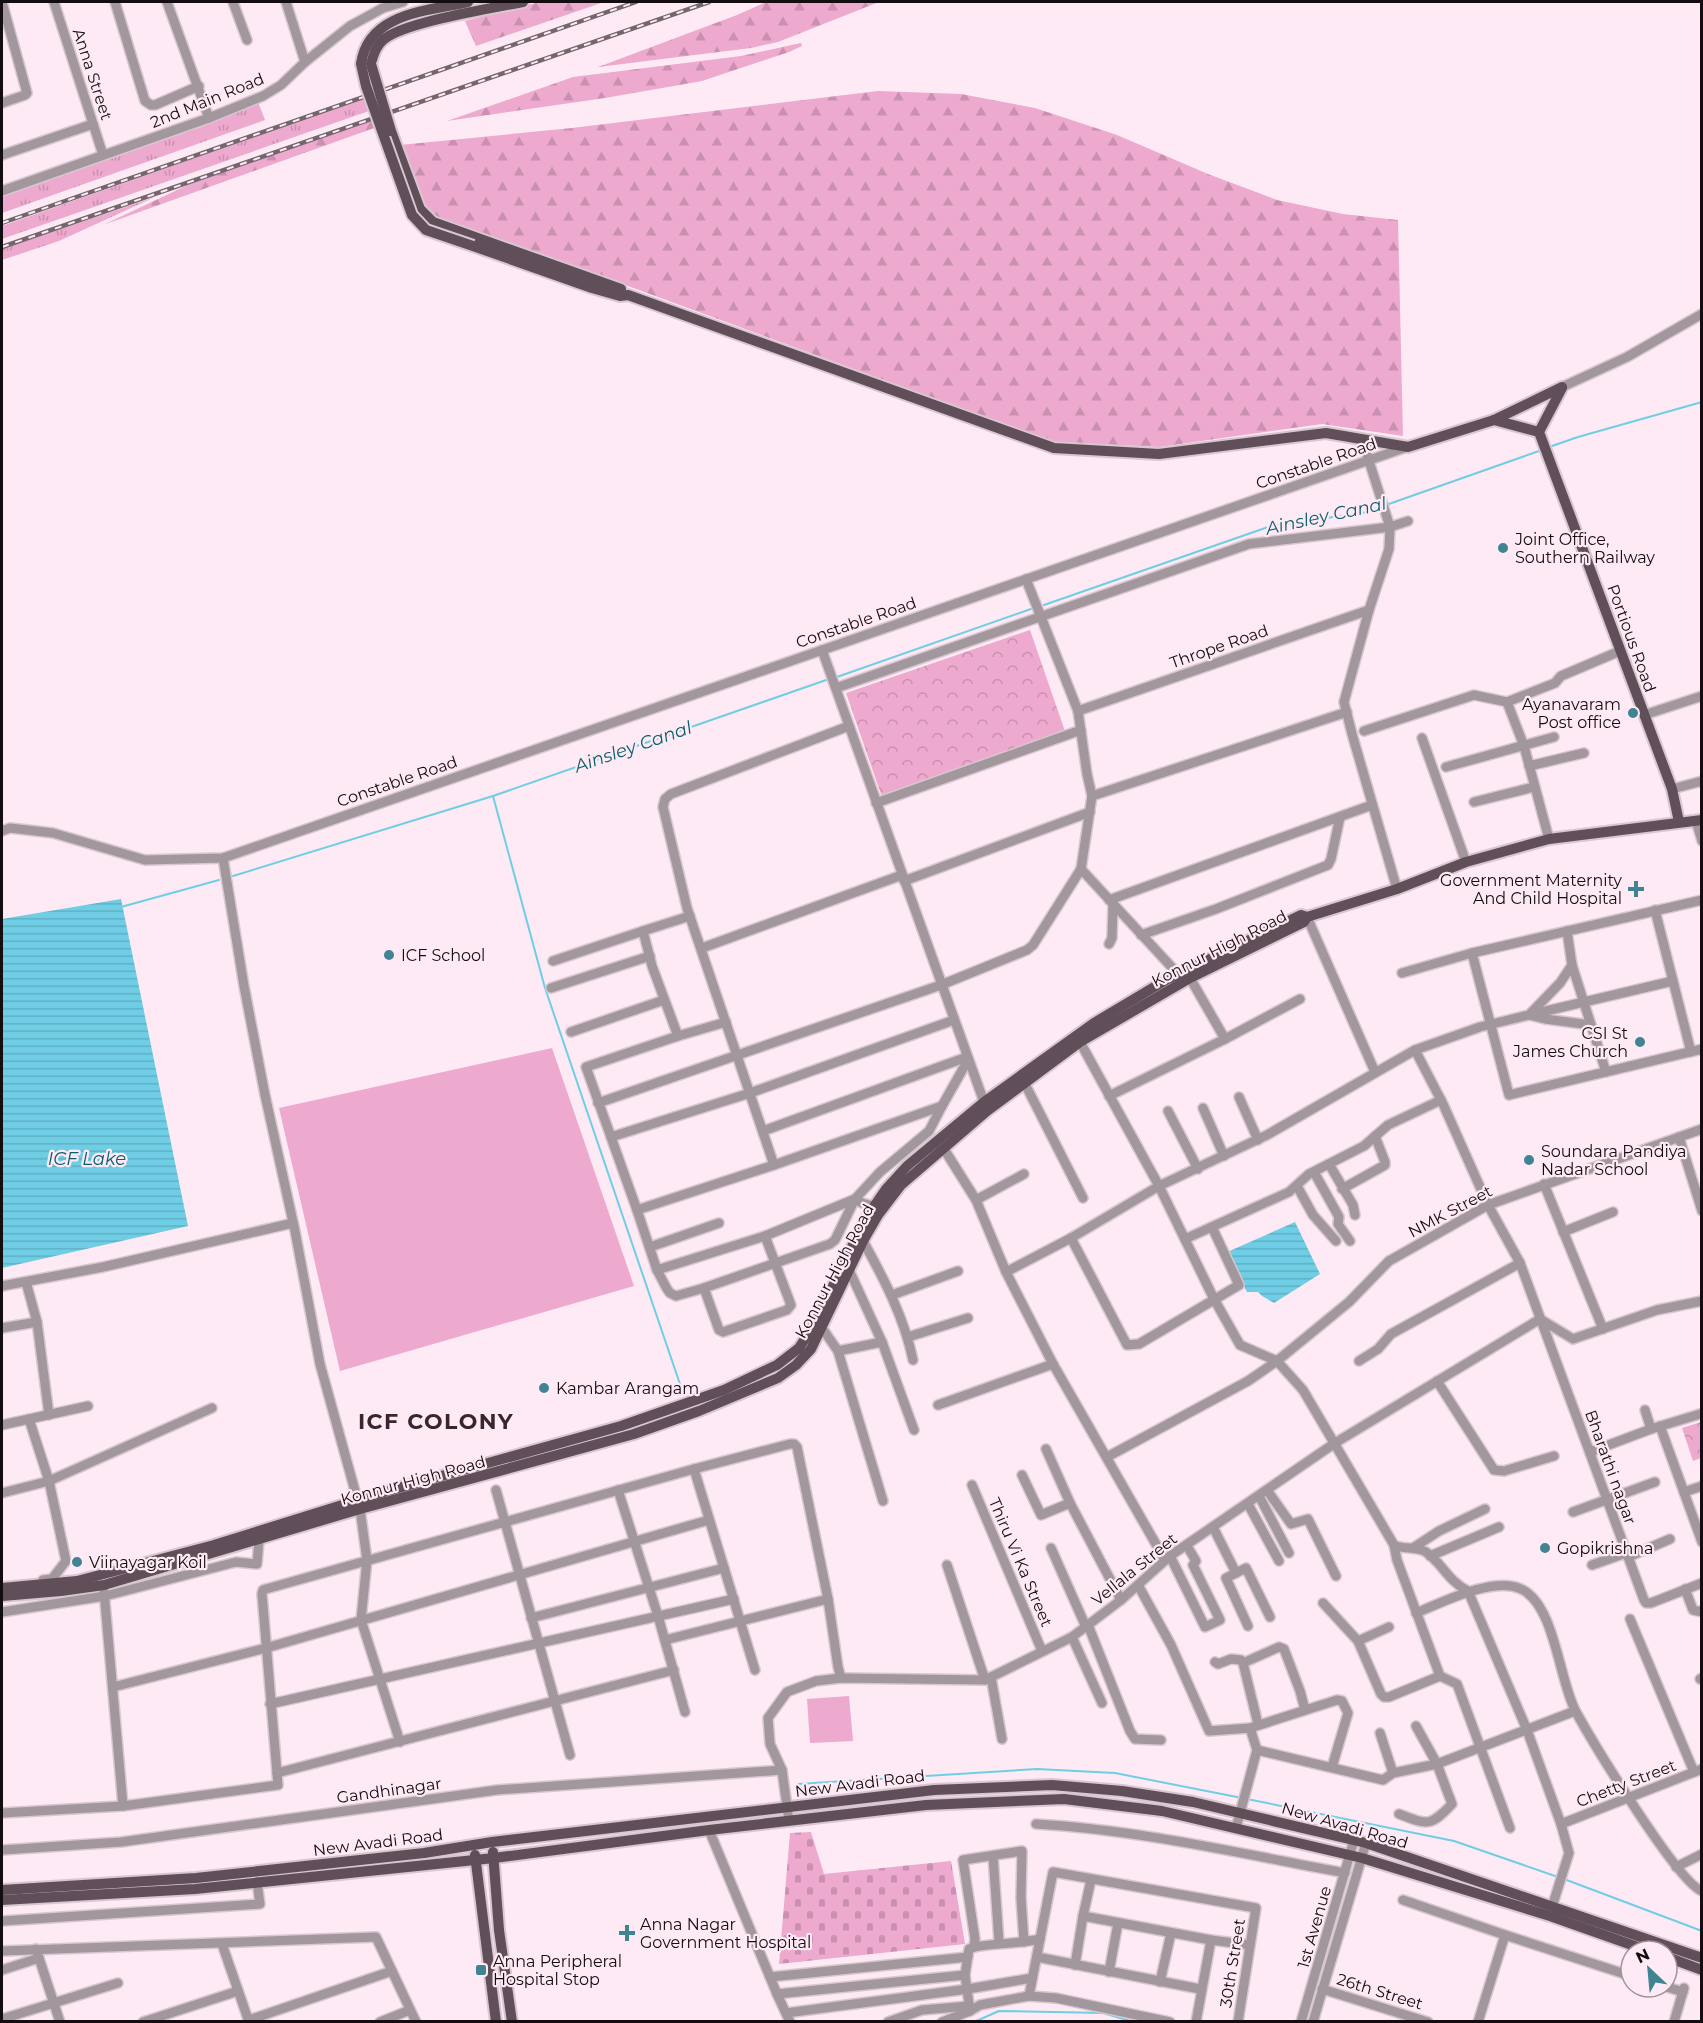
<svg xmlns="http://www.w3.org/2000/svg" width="1703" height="2023" viewBox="0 0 1703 2023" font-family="Montserrat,sans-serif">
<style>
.grass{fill:url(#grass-tufts)}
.forest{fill:url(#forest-firs)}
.cemetery{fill:url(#cemetery-stones)}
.park{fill:url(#park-crowns)}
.pitch{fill:#eda9ce}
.water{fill:url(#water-rules)}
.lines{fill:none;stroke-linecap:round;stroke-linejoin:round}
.stream{stroke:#6fcee5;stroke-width:2}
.minor-casing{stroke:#d8c6d0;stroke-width:12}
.major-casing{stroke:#d8c6d0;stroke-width:14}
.minor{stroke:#a1979c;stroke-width:9}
.major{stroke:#604f58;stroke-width:10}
.rail-casing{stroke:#73676d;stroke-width:4.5}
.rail{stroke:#feeaf4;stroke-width:2;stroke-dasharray:7;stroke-linecap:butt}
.major-bridge-casing{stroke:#d8c6d0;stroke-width:14;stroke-linecap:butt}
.major-bridge{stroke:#604f58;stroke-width:10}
.poi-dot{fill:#408393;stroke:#feeaf4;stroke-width:2}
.labels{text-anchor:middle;stroke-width:4.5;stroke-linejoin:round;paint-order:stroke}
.street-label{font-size:16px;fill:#130c10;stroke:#feeaf4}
.poi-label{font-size:16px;fill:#130c10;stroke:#feeaf4;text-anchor:start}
.water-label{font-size:18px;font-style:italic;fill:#0a5d6d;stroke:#feeaf4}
.district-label{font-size:22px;font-weight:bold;letter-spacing:1.5px;fill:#38262f;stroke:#feeaf4}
</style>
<defs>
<pattern id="grass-tufts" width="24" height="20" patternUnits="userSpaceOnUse" patternTransform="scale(1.5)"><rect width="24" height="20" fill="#eda9ce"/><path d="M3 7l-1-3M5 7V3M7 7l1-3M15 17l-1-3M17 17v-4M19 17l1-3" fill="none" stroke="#ca90b0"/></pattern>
<pattern id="forest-firs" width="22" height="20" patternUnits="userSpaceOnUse" patternTransform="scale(1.5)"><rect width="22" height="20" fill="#eda9ce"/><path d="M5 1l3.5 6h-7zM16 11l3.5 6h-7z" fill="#ca90b0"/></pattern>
<pattern id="cemetery-stones" width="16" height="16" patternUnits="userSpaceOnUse" patternTransform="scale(1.5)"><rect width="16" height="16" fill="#eda9ce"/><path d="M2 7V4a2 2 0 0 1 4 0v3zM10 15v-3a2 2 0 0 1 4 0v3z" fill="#ca90b0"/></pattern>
<pattern id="park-crowns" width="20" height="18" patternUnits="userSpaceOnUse" patternTransform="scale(1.5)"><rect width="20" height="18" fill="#eda9ce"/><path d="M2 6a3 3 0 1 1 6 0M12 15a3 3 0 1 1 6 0" fill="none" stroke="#ca90b0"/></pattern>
<pattern id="water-rules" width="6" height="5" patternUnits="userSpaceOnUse" patternTransform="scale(1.5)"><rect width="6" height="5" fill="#6fcee5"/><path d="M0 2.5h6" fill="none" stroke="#5fb0c3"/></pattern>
</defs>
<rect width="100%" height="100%" fill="#feeaf4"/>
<g class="grass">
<polygon points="364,98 369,111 2,239 2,226"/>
<polygon points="258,102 265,120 2,213 2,196"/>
<polygon points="155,197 59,241 2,260 2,249"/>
</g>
<g class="forest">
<polygon points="540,2 604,2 476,46 465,21"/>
<polygon points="766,2 879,2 778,42 751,48 598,67 737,15"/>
<polygon points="801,43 802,46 789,52 702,81 605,98 447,121 573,77 741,56"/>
<path d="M878 91 961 94 1035 108 1117 135 1208 174 1277 200 1343 214 1398 220 1403 436 1322 424 1159 447 1053 442 560 261 436 219C416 199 410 171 400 145L572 128Z"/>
<polygon points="374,119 377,127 103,225 194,182"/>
</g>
<polygon class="cemetery" points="811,1832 824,1874 951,1861 965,1944 779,1964 790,1833"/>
<g class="park">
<polygon points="1030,630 1067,737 883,800 846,693"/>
<polygon points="1701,1422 1701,1458 1693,1461 1682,1428"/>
</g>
<g class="pitch">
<polygon points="552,1048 634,1286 340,1371 279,1108"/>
<polygon points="849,1696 853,1741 810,1743 807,1699"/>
</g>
<g class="water">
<polygon points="121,899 188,1226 2,1268 2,919"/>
<polygon points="1295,1222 1320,1274 1274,1303 1262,1296 1258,1292 1247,1292 1225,1253"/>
</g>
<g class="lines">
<g class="stream">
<polyline points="1552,446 1578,437 1702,402"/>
<polyline points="1386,505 1539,451"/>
<polyline points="1044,605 1271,526 1368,512 1380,507"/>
<polyline points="834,678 1031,609"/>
<polyline points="493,796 545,988 682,1390"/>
<polyline points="233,876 493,796 829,679"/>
<polyline points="121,907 219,880"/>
<polyline points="798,1784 1037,1769 1115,1773 1242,1798"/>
<polyline points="1247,1799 1454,1841 1558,1877"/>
<polyline points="1564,1879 1702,1931"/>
<polyline points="974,2022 999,2011 1103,2013 1134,2022"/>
</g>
<defs>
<g id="minor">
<polyline points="54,2 103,155"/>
<polyline points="115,2 145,101 151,105 155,105 199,86"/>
<polyline points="167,2 209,118"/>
<polyline points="233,2 247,40"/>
<polyline points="286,2 305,62"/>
<polyline points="2,103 25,95 27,93 2,2"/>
<polyline points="2,155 93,124"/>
<polyline points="2,191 209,118 263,96 281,85 305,62 350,26 383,8 403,2"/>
<polyline points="1562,387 1627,357 1702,314"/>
<polyline points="1362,439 1390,527 1389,549 1369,610 1344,702 1352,734 1397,889"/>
<polyline points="1026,579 1078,711 1087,774 1092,796 1081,869 1178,974"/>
<polyline points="822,650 984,1102"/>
<polyline points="836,688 1249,544 1390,527 1408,521"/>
<polyline points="1507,702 1524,746 1549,839"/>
<polyline points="1078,711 1369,610"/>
<polyline points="1644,715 1702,696"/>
<polyline points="1364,731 1474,695 1507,702 1555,683 1561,676 1620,651"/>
<polyline points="1422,738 1466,862"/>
<polyline points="1529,766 1584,753"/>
<polyline points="1446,767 1554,737"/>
<polyline points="1672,789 1702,781"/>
<polyline points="1092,796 1347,712"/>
<polyline points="1474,802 1534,787"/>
<polyline points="876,803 1081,730"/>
<polyline points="1696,821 1702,841"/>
<polyline points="2,831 10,828 53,833 145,860 223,858 1407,447"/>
<polyline points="223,858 244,986 265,1095 295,1231 320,1364 360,1509 367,1560 361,1620 400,1742"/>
<polyline points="904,881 1090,812"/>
<polyline points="1109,900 1372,805"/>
<polyline points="1655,910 1691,1052"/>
<polyline points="1307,917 1375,1072"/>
<polyline points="1141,935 1216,909 1328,865 1331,859 1340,817"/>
<polyline points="1109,944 1112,938 1113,905"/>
<polyline points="702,948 902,875"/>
<polyline points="1472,953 1509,1095 1702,1049"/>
<polyline points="553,961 643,931"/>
<polyline points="1572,965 1606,1072"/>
<polyline points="1402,973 1472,953 1702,900"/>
<polyline points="1190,978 1225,1039"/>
<polyline points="551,988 650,956"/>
<polyline points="1591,1025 1545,1019 1529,1015 1673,981"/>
<polyline points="571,1032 664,1000"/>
<polyline points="678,1036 652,966 643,931 690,916"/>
<path d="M1080 1042 1159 1186 1214 1299 1240 1345 1277 1361 1303 1390 1394 1545C1404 1550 1416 1546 1426 1552 1442 1563 1448 1581 1468 1591L1527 1730 1561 1824 1569 1853 1552 1907"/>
<polyline points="1415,1050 1443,1104 1488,1205 1520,1263 1644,1600 1646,1603 1651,1603 1702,1583"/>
<polyline points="1025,1084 1083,1198"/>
<polyline points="1109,1096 1225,1039 1300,999"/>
<polyline points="1239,1097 1258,1140"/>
<polyline points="598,1103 941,985 1027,950 1033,945 1081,869"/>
<polyline points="1203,1108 1224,1156"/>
<polyline points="1168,1111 1198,1169"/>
<polyline points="763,1131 967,1057"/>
<polyline points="611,1137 750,1093 954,1020"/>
<polyline points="1679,1137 1702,1211"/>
<polyline points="944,1149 976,1200 1006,1272 1053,1364 1165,1560"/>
<polyline points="1329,1164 1353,1205 1355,1215"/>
<polyline points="774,1165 687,908 663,807 665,799 671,794 849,726"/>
<polyline points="1314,1172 1339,1217 1338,1224 1350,1241"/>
<polyline points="1544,1184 1603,1329"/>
<polyline points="1297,1186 1313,1215 1336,1241"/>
<polyline points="1342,1189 1385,1165 1385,1162 1375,1136"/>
<polyline points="976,1200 1024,1174"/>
<polyline points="874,1206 862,1203 855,1199 765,1236 657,1270 637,1210 774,1165 942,1106 968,1060"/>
<polyline points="637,1210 586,1067 678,1036 726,1022"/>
<polyline points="1563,1232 1613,1212"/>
<polyline points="1071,1238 1127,1345 1139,1344 1239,1285 1212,1227"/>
<polyline points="1185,1239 1289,1192 1309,1174 1364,1146 1388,1125 1441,1100"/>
<path d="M863 1241C884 1279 904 1317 913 1360"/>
<polyline points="650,1247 719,1223"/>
<polyline points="657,1270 667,1289 670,1293 676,1296 704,1288 830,1244 835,1240 855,1199 880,1172 929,1131 942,1106"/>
<polyline points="850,1272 882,1342 914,1430"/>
<polyline points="1006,1272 1071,1238 1159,1186 1267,1135 1415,1050 1480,1027 1529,1015 1560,983 1572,965 1567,931"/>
<polyline points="26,1282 37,1322 49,1415"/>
<polyline points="2,1286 103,1267 293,1223"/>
<polyline points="704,1288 719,1330 723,1332 787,1310 791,1305 765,1236"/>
<polyline points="892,1295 958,1271"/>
<polyline points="1540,1319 1573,1339 1657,1310 1702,1301"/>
<polyline points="2,1328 37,1322"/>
<polyline points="822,1328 838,1351 883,1501"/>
<polyline points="908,1337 968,1318"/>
<polyline points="838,1351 882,1342"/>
<polyline points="1359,1361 1378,1349 1391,1334 1520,1263"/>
<polyline points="1437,1381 1494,1470 1504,1471 1554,1456"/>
<polyline points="938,1405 1053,1364"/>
<polyline points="1645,1410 1651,1429"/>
<polyline points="29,1419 49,1481 212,1408"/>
<polyline points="2,1425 88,1406"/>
<polyline points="1660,1426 1702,1542"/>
<polyline points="1046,1449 1070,1503 1121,1600"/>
<polyline points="1590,1452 1651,1429 1700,1414"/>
<polyline points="1107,1457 1248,1381 1277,1361 1349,1302 1389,1261 1488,1205 1702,1129"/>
<polyline points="694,1469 755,1670"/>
<polyline points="1022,1475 1041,1515 1070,1503"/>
<polyline points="972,1485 1042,1651"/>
<polyline points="496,1490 570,1755"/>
<polyline points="618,1490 658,1616 685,1712"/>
<polyline points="1267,1490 1291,1524 1308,1519 1336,1576"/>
<polyline points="1684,1492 1702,1486"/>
<polyline points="2,1493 49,1481 66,1561 52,1579 43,1580"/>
<polyline points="1259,1496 1289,1553"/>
<polyline points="1248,1504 1279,1561"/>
<polyline points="1573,1512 1655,1482"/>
<polyline points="1213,1527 1236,1573"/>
<polyline points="1394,1545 1397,1560 1440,1676 1457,1684 1510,1828"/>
<polyline points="1051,1548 1086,1627"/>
<polyline points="1413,1548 1439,1531 1485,1509"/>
<polyline points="1170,1556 1205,1627 1220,1620 1193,1565 1196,1561 1187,1546"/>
<polyline points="1430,1556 1499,1527"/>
<polyline points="1628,1557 1670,1539"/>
<polyline points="947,1565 985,1680"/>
<polyline points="1592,1565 1626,1553"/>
<polyline points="1138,1585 1171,1645 1209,1731 1250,1728 1337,1700 1342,1701 1348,1713 1332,1767"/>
<polyline points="1685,1589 1693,1610 1702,1612"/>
<polyline points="104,1591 123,1806"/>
<polyline points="1323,1603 1358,1641 1381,1694 1384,1697 1389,1697 1440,1676"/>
<polyline points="2,1612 105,1596 236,1562 257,1564 259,1540"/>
<path d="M1416 1613C1443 1602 1494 1576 1521 1589 1555 1604 1559 1681 1576 1712 1592 1741 1678 1883 1702 1891"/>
<polyline points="531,1618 724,1568"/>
<polyline points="1630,1619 1694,1772"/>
<polyline points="1088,1625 1130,1731 1135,1739 1161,1740"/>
<polyline points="1248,1626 1226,1578 1246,1568 1270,1617"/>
<polyline points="1072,1637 1102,1703"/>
<polyline points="665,1640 828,1599"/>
<polyline points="1358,1641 1389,1627"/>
<polyline points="1215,1662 1218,1664 1231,1659 1241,1660 1243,1663 1279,1647 1284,1649 1300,1691 1305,1710"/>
<polyline points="1243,1663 1258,1724"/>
<polyline points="991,1677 1002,1739"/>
<polyline points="1700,1679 1702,1678"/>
<polyline points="113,1687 266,1648 709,1520"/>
<polyline points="270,1704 734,1599"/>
<polyline points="1380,1733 1393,1773"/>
<polyline points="1257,1750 1383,1780 1393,1773 1437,1764 1575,1711"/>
<polyline points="277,1773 674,1670"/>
<polyline points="2,1813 123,1806 278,1785 262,1594 263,1590 266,1589 694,1469 790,1444 794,1444 797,1447 828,1599 838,1667 841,1678"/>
<path d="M1399 1814C1428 1825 1430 1827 1452 1804L1437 1764 1416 1726"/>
<polyline points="789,1821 782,1770 770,1744 768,1718 787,1692 816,1681 841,1678 985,1680 1072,1637 1121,1600 1170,1556 1335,1443 1540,1319"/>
<path d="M1036 1824C1140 1830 1243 1854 1345 1873"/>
<polyline points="1561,1824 1702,1769"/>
<polyline points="1236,1828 1257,1750 1250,1728"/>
<polyline points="709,1830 777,1994 790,2022"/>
<polyline points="2,1850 121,1842 497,1790 782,1770"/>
<polyline points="993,1856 999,1942"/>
<polyline points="1676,1867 1702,1854"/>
<polyline points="1403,1900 1505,1935 1631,1976"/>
<polyline points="1083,1916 1211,1940 1250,1945"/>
<polyline points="2,1921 260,1904 257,1882"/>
<polyline points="222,1944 249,2022"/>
<path d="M974 1947C996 1943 1018 1944 1040 1939"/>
<polyline points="36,1949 60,2022"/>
<polyline points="2,1951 376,1937 416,2022"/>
<polyline points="1037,1957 1200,1989"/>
<polyline points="1075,1965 1083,1916 1091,1880"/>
<polyline points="2,1970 39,1958"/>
<polyline points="1109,1972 1118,1923"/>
<polyline points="770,1977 968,1957"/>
<polyline points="1160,1982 1171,1933"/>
<polyline points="1667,1987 1683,1992"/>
<polyline points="1322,1989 1428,2022"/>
<polyline points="777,1994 965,1975"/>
<polyline points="1029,1996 1053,1872 1256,1908 1238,2022"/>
<polyline points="970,2011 965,1975 969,1949 974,1947 975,1939 963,1860 1022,1851 1021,1898 1024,1942"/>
<polyline points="786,2013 968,1989 1032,1978"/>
<polyline points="2,2019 118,1983"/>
<polyline points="249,2020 392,1971"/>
<polyline points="143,2022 238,1991"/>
<polyline points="380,2022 410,2010"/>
<polyline points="888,2022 922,2010 969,2006"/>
<polyline points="942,2022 970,2011 980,2005 1029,1996 1056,1998 1170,2022"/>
<polyline points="1196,2022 1211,1940"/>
<polyline points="1301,2022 1354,1840"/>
<polyline points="1313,2022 1366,1843"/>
<polyline points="1478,2022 1505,1935"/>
<polyline points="1674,2022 1684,1988"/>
</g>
<g id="major">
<path d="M361 64C368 13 427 11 468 2"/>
<path d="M371 64C373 55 376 46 383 40 403 22 493 8 523 2"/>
<polyline points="391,131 420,209 433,222 621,289"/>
<polyline points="473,246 592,288 620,296 628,295 1054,448 1159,454 1326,433 1408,447 1494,420 1562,387"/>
<polyline points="1562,388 1539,432 1672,789 1679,822"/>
<polyline points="1494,420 1539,432"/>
<polyline points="2,1588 77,1581 214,1545 384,1492 621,1426 724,1390 777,1365 799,1348 814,1325 866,1218 886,1189 907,1166 984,1102 1094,1023 1166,980 1301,915 1307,917"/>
<polyline points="2,1596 61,1591 104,1585 360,1509 634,1434 699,1411 778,1378 796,1365 811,1349 863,1241 878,1215 901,1185 987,1111 1080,1042 1190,978 1304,922 1307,917 1397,889 1466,862 1549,839 1702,820"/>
<polyline points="493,1852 499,1930 512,2022"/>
<polyline points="475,1855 496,2022"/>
<polyline points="2,1890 196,1878 424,1853 492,1842 934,1790 1052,1785 1122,1791 1193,1802 1366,1843 1702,1958"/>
<polyline points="2,1900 195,1889 494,1858 709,1830 926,1805 1064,1799 1162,1811 1362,1858 1550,1916 1649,1951"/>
<polyline points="1667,1957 1702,1970"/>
</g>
</defs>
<use href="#minor" class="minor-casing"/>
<use href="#major" class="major-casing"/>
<use href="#minor" class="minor"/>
<use href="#major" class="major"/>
<defs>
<g id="rail">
<polyline points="2,223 636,2"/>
<polyline points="2,247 709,2"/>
</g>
</defs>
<use href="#rail" class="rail-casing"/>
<use href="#rail" class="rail"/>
<defs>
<g id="major-bridge">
<polyline points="361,64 366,86 412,215 426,230 473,246"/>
<polyline points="371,64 391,131"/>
</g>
</defs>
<use href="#major-bridge" class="major-bridge-casing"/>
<use href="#major-bridge" class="major-bridge"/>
</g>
<g class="poi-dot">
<circle cx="1503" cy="548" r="6"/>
<circle cx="1633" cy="713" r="6"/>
<path d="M1633 880h6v6h6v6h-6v6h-6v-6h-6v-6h6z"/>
<circle cx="389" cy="955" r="6"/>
<circle cx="1640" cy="1042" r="6"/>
<circle cx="1529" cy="1160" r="6"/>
<circle cx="544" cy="1388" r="6"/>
<circle cx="1545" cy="1548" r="6"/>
<circle cx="77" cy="1562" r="6"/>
<path d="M624 1924h6v6h6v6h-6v6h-6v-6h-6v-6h6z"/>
<rect x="475" y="1964" width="12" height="12" rx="3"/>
</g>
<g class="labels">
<g class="street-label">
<text transform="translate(93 74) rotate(72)" y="6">Anna Street</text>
<text transform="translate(207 100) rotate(-22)" y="6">2nd Main Road</text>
<text transform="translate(1316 463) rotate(-19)" y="6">Constable Road</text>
<text transform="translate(856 622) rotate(-19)" y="6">Constable Road</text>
<text transform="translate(1632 638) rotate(70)" y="6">Portious Road</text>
<text transform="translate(1219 646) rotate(-19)" y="6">Thrope Road</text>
<text transform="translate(397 781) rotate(-19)" y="6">Constable Road</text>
<text transform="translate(1219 948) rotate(-27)" y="6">Konnur High Road</text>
<text transform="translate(1450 1211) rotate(-28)" y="6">NMK Street</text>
<text transform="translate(834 1271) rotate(-62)" y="6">Konnur High Road</text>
<text transform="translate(1611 1467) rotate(70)" y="6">Bharathi nagar</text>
<text transform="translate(413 1480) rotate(-15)" y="6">Konnur High Road</text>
<text transform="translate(1021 1562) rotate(67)" y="6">Thiru Vi Ka Street</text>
<text transform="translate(1134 1569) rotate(-39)" y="6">Vellala Street</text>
<text transform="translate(860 1783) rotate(-7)" y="6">New Avadi Road</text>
<text transform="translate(1626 1783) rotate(-21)" y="6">Chetty Street</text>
<text transform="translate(389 1790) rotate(-8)" y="6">Gandhinagar</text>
<text transform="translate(1345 1825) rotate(16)" y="6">New Avadi Road</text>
<text transform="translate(378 1842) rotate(-7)" y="6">New Avadi Road</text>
<text transform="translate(1314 1927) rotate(-74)" y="6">1st Avenue</text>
<text transform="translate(1232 1963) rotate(-81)" y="6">30th Street</text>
<text transform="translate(1380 1991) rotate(17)" y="6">26th Street</text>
</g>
<g class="poi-label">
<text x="1515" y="545">Joint Office,<tspan x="1515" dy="18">Southern Railway</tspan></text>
<text x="1621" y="710" text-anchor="end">Ayanavaram<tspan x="1621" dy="18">Post office</tspan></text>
<text x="1622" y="886" text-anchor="end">Government Maternity<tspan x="1622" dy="18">And Child Hospital</tspan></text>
<text x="401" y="961">ICF School</text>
<text x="1628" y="1039" text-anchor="end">CSI St<tspan x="1628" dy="18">James Church</tspan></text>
<text x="1541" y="1157">Soundara Pandiya<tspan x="1541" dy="18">Nadar School</tspan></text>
<text x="556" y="1394">Kambar Arangam</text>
<text x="1557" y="1554">Gopikrishna</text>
<text x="89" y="1568">Viinayagar Koil</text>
<text x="640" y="1930">Anna Nagar<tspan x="640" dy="18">Government Hospital</tspan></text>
<text x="493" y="1967">Anna Peripheral<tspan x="493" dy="18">Hospital Stop</tspan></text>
</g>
<g class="water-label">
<text transform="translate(1326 516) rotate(-12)" y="6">Ainsley Canal</text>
<text transform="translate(633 747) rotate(-19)" y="6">Ainsley Canal</text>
<text x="87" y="1165">ICF Lake</text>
</g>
<g class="district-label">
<text x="436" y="1429">ICF COLONY</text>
</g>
</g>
<rect width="1703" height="2023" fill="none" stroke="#130c10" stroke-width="6"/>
<g transform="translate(1649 1969) rotate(334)"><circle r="28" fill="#feeaf4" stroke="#a09199" stroke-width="1.5"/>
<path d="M0-4.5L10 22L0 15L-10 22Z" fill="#408393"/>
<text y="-9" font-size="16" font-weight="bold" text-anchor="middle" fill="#130c10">N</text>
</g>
</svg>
